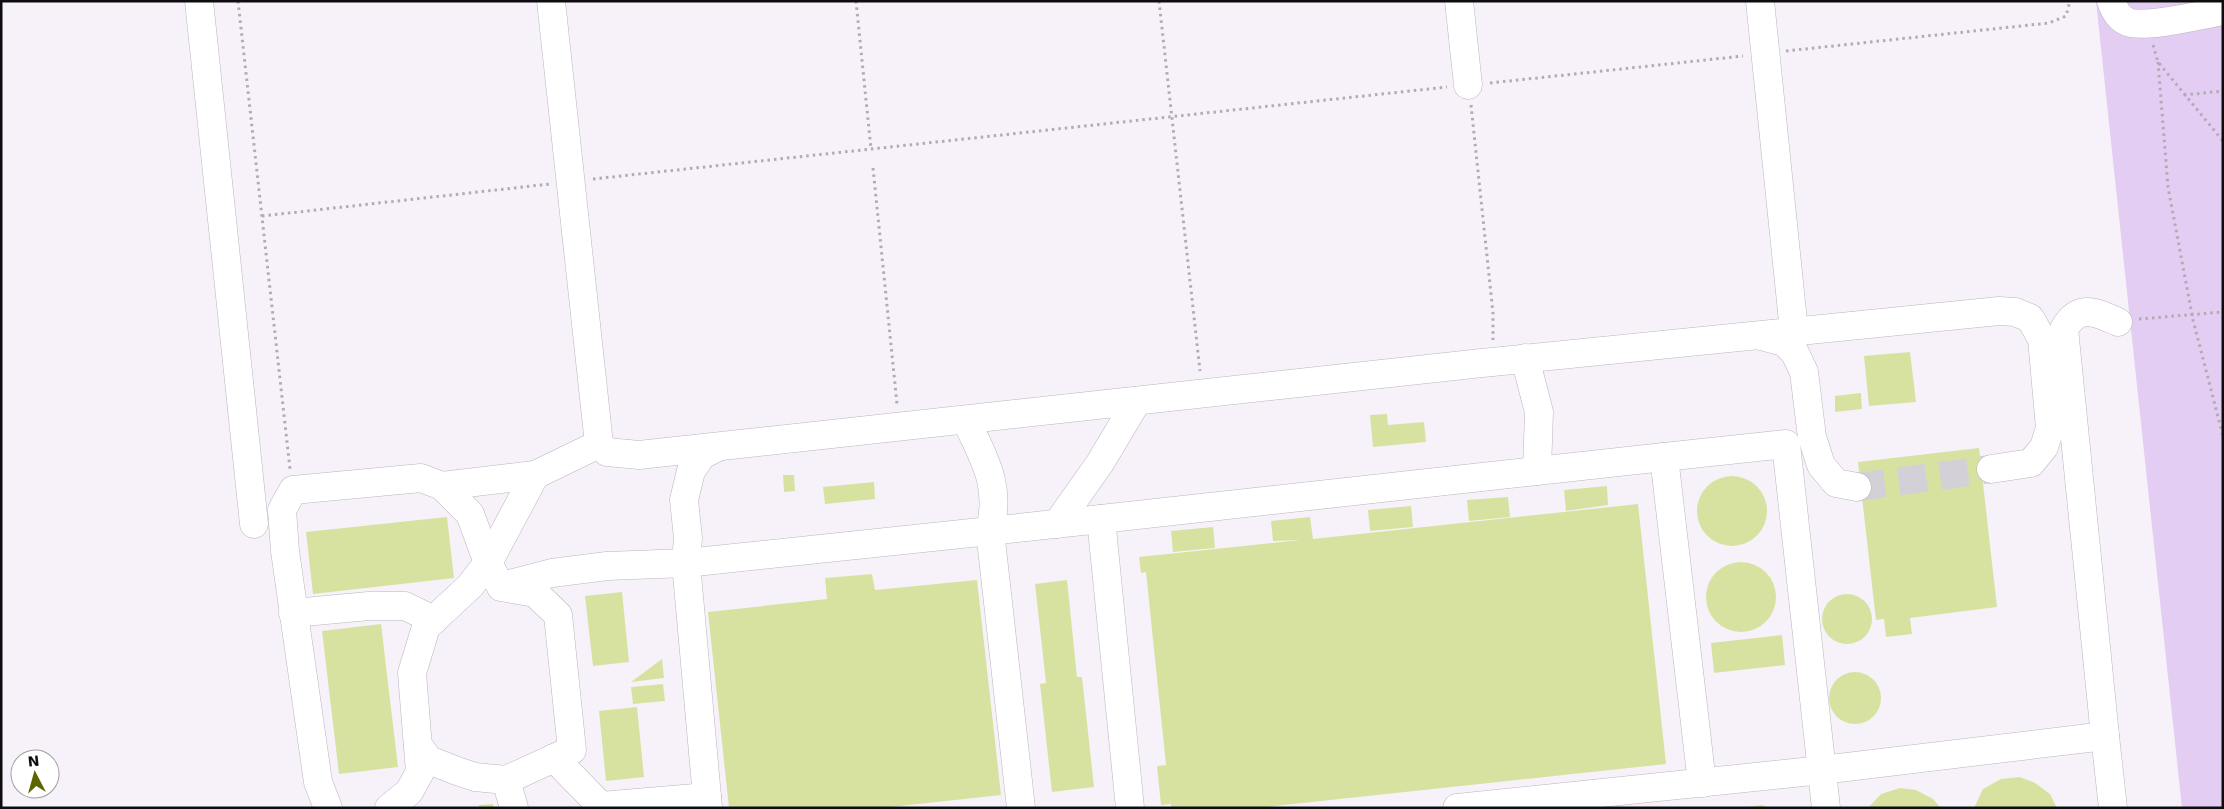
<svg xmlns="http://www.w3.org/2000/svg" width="2224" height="809" viewBox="0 0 2224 809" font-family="'DejaVu Sans',sans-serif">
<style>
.green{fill:#e3cdf2}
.building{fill:#d8e2a0}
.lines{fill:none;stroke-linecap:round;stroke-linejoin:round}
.minor-tunnel{stroke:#d4d0d7;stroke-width:28;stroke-dasharray:28 14;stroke-linecap:butt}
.minor-casing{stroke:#bab5bd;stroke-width:29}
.path{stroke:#b1acb3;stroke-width:3;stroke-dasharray:2.5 4;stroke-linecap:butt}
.minor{stroke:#fff;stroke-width:28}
</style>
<rect width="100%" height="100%" fill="#f7f2fa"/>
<polygon class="green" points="2096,1 2223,1 2223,808 2182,808"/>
<g class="building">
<polygon points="1910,352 1916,402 1869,406 1864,356"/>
<polygon points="1861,393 1862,409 1835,412 1835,396"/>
<polygon points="1387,414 1388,425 1424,422 1426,442 1373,447 1370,415"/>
<polygon points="1979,448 1997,607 1910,618 1912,634 1886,637 1884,619 1876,620 1858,462"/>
<polygon points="783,475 794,475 795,491 784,492"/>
<circle cx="1732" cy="511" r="35"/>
<polygon points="874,482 875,499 825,504 823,487"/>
<polygon points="1607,486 1608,505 1566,511 1564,490"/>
<polygon points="1508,497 1510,517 1469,521 1467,500"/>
<polygon points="1638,504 1666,764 1257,808 1171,808 1171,804 1161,805 1157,766 1166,765 1146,572 1141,573 1139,557 1300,540 1273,541 1271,521 1310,517 1313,539"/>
<polygon points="1411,506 1413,527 1370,531 1368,510"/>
<polygon points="447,517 454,578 313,594 306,532"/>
<polygon points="1213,527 1215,548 1173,552 1171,531"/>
<circle cx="1741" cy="597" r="35"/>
<polygon points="872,574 875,590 977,580 1001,795 882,808 729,808 708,612 827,599 825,578"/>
<polygon points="1067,580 1077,677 1082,677 1094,787 1052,792 1040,684 1046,683 1035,584"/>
<polygon points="622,592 629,662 593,666 585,596"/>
<circle cx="1847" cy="619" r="25"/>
<polygon points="381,624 398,767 339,774 322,631"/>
<polygon points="1782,635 1785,665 1714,673 1711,643"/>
<polygon points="662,659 664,678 631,682"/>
<circle cx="1855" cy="698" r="26"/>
<polygon points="663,684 665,701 633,704 631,687"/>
<polygon points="637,707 644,777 606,781 599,711"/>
<polygon points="2020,777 2035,783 2050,794 2057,808 1974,808 1983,789 2001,779"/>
<polygon points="1900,788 1916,790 1933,799 1941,808 1868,808 1881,794"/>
<polygon points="493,804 493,808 479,808 479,805"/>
<polygon points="1762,805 1769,808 1748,808 1748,807"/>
</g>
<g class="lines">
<polyline class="minor-tunnel" points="1857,487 1991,469"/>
<defs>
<g id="minor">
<polyline points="199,1 254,524"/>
<polyline points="551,1 599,444 607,452 639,455 1482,363 1999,311 2015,312 2030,318 2042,339 2050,428 2044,447 2031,463 1991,469"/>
<polyline points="1459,1 1468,85"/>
<polyline points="1760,1 1794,331"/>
<path d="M2111 1C2115 11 2119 20 2131 23 2152 27 2200 15 2223 11"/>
<polyline points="1761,336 1784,342 1795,353 1804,372 1812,437 1821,465 1836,483 1857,487"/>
<polyline points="1525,358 1539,412 1537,471"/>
<polyline points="442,486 535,475"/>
<polyline points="1057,524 1100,463 1137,401"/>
<polyline points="506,585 552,573 607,566 686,563 688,538 684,500 691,471 702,455 718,447"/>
<polyline points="293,613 369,606 405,606 434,620"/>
<polyline points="2105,736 2113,808"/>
<polyline points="418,745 429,760 457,771 475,777 506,780 572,750 558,615 535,593 501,587 488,563 535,475 599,444"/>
<polyline points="554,758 601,806 707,797"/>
<polyline points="506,780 514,808"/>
<polyline points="1702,783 1664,457 1786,444 1826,808"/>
<polyline points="328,808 318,782 285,551 282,510 293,490 421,478 442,486 470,514 488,563 470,586 426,627 412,673 420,772 409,792 389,808"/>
<path d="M708 808 686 563 990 531C1001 484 985 461 966 420"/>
<polyline points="1021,808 990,531 1101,519"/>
<polyline points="1130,808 1101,519 1664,457"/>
<path d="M1457 808 1822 770 2105 736 2064 329C2079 303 2095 312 2118 322"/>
</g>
</defs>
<use href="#minor" class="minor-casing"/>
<g class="path">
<polyline points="238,1 290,469"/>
<polyline points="856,1 871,149"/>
<polyline points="1159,1 1200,371"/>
<polyline points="2153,45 2158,62 2223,141"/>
<polyline points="1786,51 2049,23 2066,16 2070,1"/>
<polyline points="2158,62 2168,187 2193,320 2223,436"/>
<polyline points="1490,83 1743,56"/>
<polyline points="2184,95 2223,91"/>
<polyline points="1471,105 1493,313 1493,340"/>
<polyline points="873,168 897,404"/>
<polyline points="593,179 1447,87"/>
<polyline points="262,216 550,184"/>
<polyline points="2139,319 2223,312"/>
</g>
<use href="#minor" class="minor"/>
</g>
<rect width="2224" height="809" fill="none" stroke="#0e0c0f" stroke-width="5"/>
<g transform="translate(35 774) rotate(354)"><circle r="24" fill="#ffffff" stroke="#9f9e9f"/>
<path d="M0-4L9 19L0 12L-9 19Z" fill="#5d6503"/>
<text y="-8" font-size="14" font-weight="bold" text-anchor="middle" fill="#0e0c0f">N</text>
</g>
</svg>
